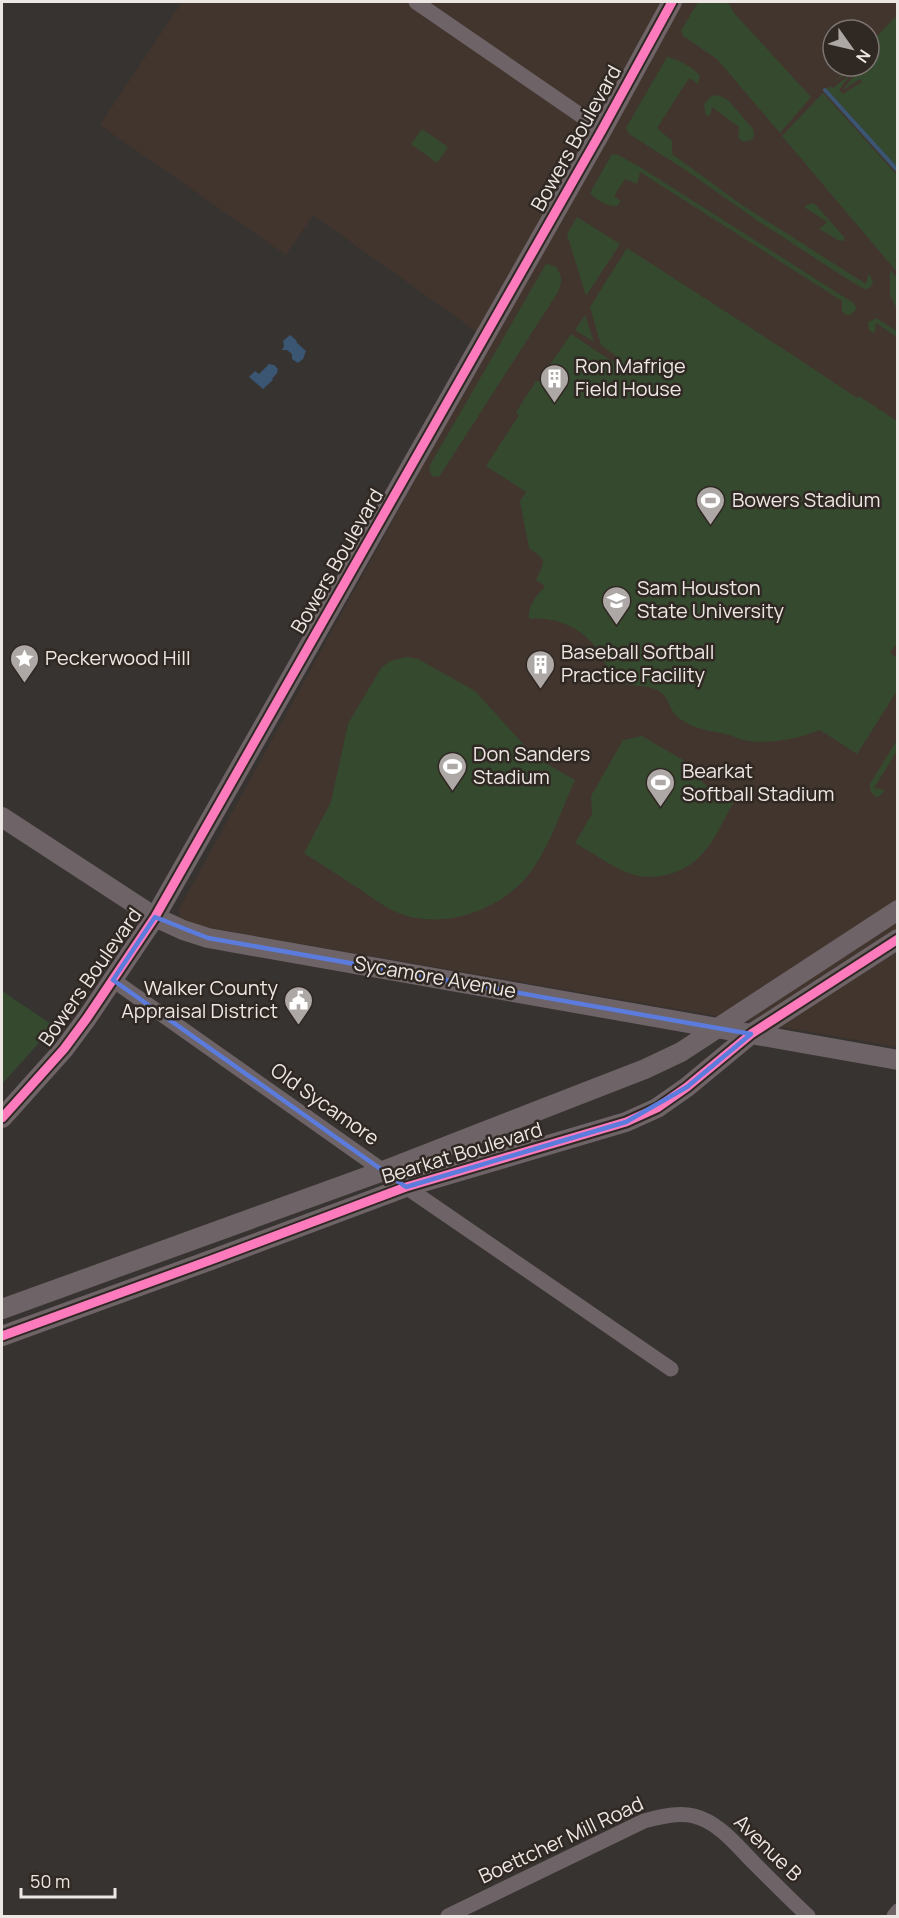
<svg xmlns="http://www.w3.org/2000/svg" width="899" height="1918" viewBox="0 0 899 1918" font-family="Manrope,sans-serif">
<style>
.built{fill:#42352e;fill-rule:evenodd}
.green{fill:#35492f}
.water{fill:#3a5673}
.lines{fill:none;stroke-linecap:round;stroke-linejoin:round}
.stream{stroke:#3a5673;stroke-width:4}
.minor{stroke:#6e6366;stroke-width:15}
.tertiary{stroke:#6e6366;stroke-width:20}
.cycleway-casing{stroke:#302823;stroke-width:13}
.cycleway{stroke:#fd7abc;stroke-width:9}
.marked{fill:none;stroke:#5b7cdc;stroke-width:4.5;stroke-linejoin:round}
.labels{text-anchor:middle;stroke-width:5;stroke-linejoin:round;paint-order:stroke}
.street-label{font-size:20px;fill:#ede7e4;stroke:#302823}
.poi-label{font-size:20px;fill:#ede7e4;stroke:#302823;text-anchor:start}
</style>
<rect width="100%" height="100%" fill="#373330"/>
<path class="built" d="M182 2H383L386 3 387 2H897V1047L186 924 179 918V909L491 342 313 215 286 255 100 125ZM833 30H869V66H833Z"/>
<g class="green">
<polygon points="698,2 728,2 734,13 811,97 780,133 717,59 683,36 681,31"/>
<polygon points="897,15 897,167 827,89 830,86 833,88 851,74 839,90 843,94 862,82 860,79 843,90 855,74 851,69 835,82 849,66 869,66 869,45"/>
<path d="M667 57C678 59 693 67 700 76L698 84 689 78 657 128 672 141V154L742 205 866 284 868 275H870L873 282 870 288 864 289 844 277 758 221 684 169 629 134 626 128Z"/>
<polygon points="823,93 897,175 897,272 782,136"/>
<polygon points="718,95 728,100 753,129 754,133 753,139 744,142 738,138 739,127 712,107 710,116 706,115 704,105 710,97"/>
<polygon points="422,129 448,147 437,163 411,144"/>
<path d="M612 154 618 155 640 167 855 304 856 309 851 315H847L842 312V301L640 172 637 184 625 179 614 196 621 201 617 206C608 207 596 200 590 193Z"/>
<polygon points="811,203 816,205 844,237 844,241 838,240 819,229 827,222 804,207"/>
<polygon points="577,217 620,244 586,296 567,234"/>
<path d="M627 248 791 354 857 398 859 396 897 421 898 642 890 653 897 658V691L857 754 820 730C797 739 768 745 743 740 739 739 735 737 730 735 712 731 694 730 679 718 668 710 670 696 657 690 643 683 626 689 614 677 606 669 604 658 597 649 582 628 555 616 529 619 527 605 537 596 545 586L536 580C545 560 548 561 529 548L520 501 526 492 486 466 519 415 516 412 536 381 538 382 571 334 613 362 617 357 601 345 590 307Z"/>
<path d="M546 264 555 266C562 275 563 281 558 292L439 477 432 476 429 470 430 465Z"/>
<polygon points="890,270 897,278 897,309 890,295"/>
<polygon points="585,315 594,342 575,330"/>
<polygon points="876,318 897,331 897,337 876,323 875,332 873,333 869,330 868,322"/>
<path d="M407 657 418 659 475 691 535 757 575 780C562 808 552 841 534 867 506 910 440 934 392 910 382 905 371 897 361 890 342 878 323 865 304 853L331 802 348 724 381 668 390 661Z"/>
<path d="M642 736 690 764 704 784 734 802C724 818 716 839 703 853 686 873 656 882 631 874 613 868 592 852 575 843L592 814 591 796 623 740Z"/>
<path d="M897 740V751L874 788 884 790V792L878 797C872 795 869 790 870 784Z"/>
<polygon points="2,991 54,1026 2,1084"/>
</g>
<g class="water">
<polygon points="290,335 296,340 297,343 306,351 303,359 298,363 292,359 292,354 287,350 282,350 284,346 283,341"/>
<polygon points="269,364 274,365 278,369 277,373 272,379 273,380 263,389 249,377 255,371 259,374"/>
</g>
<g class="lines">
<polyline class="stream" points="825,90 898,171"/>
<g class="minor">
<polyline points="416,2 602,130"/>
<polyline points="113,980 406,1187 671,1369"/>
<path d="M448 1916 644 1821C660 1817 678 1812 694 1816 719 1822 738 1847 755 1864 773 1882 790 1899 808 1916"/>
<polyline points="894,1916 898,1911"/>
</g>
<g class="tertiary">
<polyline points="2,817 155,917 183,930 208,938 898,1060"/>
<polyline points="2,1118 64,1049 87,1018 155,917 602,130 672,2"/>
<polyline points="2,1309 383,1171 645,1069 681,1052 898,910"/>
<polyline points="2,1336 211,1260 406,1187 626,1122 657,1108 687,1087 751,1034 898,939"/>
</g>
<defs>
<g id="cycleway">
<polyline points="2,1118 64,1049 87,1018 155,917 602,130 672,2"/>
<polyline points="2,1336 211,1260 406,1187 626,1122 657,1108 687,1087 751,1034 898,939"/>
</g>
</defs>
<use href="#cycleway" class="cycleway-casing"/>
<use href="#cycleway" class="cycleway"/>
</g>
<path class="marked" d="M155 917 208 938 751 1034 687 1087 626 1122 406 1187 113 980Z"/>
<defs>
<symbol id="building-pin" viewBox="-11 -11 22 30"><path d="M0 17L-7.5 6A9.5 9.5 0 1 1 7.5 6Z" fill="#ada8a5" stroke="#302823"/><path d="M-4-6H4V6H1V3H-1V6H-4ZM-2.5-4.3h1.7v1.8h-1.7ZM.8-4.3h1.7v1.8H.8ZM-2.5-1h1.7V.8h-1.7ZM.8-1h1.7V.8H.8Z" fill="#fff"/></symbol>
<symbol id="stadium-pin" viewBox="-11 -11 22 30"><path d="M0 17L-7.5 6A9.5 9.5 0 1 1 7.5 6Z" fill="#ada8a5" stroke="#302823"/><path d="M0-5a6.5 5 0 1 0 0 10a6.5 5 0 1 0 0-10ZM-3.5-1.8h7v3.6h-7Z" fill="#fff"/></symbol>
<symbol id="university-pin" viewBox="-11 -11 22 30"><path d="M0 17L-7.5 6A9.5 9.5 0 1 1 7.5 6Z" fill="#ada8a5" stroke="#302823"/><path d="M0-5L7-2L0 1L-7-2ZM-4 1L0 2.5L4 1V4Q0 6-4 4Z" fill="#fff"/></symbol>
<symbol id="sight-pin" viewBox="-11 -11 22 30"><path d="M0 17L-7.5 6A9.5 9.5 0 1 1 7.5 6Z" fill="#ada8a5" stroke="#302823"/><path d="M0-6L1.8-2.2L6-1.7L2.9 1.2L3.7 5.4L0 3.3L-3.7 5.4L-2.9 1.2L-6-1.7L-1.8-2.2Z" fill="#fff"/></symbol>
<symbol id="civic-pin" viewBox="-11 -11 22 30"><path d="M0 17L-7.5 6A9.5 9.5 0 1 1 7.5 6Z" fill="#ada8a5" stroke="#302823"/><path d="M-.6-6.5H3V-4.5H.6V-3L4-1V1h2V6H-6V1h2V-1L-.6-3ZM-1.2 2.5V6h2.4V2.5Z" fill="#fff"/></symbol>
</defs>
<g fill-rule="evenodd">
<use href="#building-pin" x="538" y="362" width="33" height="45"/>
<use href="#stadium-pin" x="694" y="484" width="33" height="45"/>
<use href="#university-pin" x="600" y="584" width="33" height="45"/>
<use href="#sight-pin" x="8" y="642" width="33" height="45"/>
<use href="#building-pin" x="524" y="648" width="33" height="45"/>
<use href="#stadium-pin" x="436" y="750" width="33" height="45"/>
<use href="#stadium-pin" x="644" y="766" width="33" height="45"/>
<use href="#civic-pin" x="282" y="984" width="33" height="45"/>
</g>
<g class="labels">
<g class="street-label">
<text transform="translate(576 138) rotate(-61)" y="7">Bowers Boulevard</text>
<text transform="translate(337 561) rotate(-60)" y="7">Bowers Boulevard</text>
<text transform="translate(90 977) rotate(-55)" y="7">Bowers Boulevard</text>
<text transform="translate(435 977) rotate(10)" y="7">Sycamore Avenue</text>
<text transform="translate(325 1104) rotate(35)" y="7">Old Sycamore</text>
<text transform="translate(462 1153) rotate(-17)" y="7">Bearkat Boulevard</text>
<text transform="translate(561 1840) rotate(-25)" y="7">Boettcher Mill Road</text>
<text transform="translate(768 1848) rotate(44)" y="7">Avenue B</text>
</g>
<g class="poi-label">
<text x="575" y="373">Ron Mafrige<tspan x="575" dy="23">Field House</tspan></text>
<text x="732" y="507">Bowers Stadium</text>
<text x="637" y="595">Sam Houston<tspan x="637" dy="23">State University</tspan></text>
<text x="561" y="659">Baseball Softball<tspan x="561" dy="23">Practice Facility</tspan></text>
<text x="45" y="665">Peckerwood Hill</text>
<text x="473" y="761">Don Sanders<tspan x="473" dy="23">Stadium</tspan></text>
<text x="682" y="778">Bearkat<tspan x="682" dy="23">Softball Stadium</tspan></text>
<text x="278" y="995" text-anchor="end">Walker County<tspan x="278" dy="23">Appraisal District</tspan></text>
</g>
</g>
<rect width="899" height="1918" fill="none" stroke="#ede7e4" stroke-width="6"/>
<g transform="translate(851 48) rotate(124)"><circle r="28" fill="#302823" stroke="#7c7470" stroke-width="1.5"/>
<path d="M0-4.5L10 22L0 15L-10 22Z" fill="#ada8a5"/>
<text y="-9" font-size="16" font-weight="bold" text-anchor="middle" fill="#ede7e4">N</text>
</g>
<path d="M21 1888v9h94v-9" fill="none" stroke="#ede7e4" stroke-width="3"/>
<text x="30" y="1888" font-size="18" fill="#ede7e4" stroke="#302823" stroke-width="4.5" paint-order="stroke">50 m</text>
</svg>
